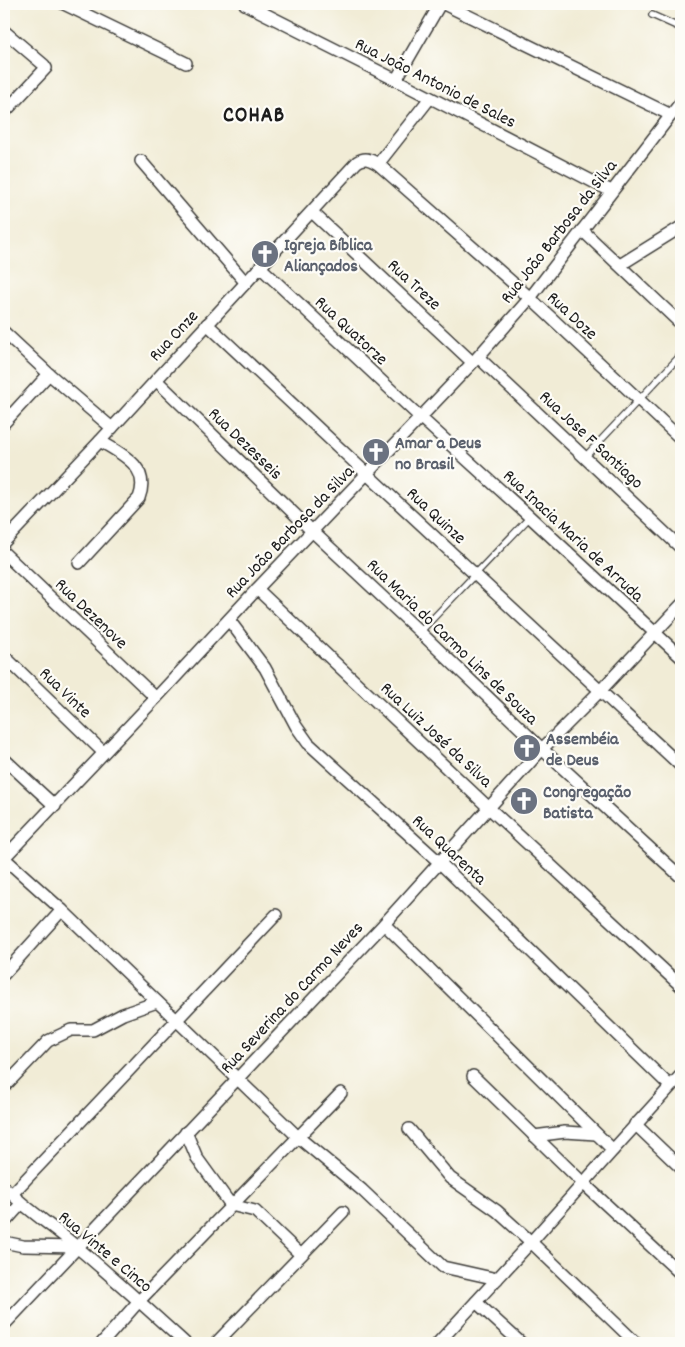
<svg xmlns="http://www.w3.org/2000/svg" width="685" height="1347" viewBox="0 0 685 1347" font-family="Dekko,sans-serif">
<style>
.lines{fill:none;stroke-linecap:round;stroke-linejoin:round}
.service-casing{stroke:#3c3b38;stroke-width:8}
.minor-casing{stroke:#3c3b38;stroke-width:14}
.service{stroke:#fff;stroke-width:5.5}
.minor{stroke:#fff;stroke-width:11}
.labels{text-anchor:middle;stroke-width:4.5;stroke-linejoin:round;paint-order:stroke}
.street-label{font-size:18px;fill:#1c1c1c;stroke:#fdfcf7}
.worship-label{font-size:18px;font-weight:bold;fill:#5b616d;stroke:#fdfcf7;text-anchor:start}
.district-label{font-size:22px;font-weight:bold;letter-spacing:1px;fill:#1c1c1c;stroke:#fdfcf7}
</style>
<rect width="100%" height="100%" fill="#fdfcf7"/>
<filter id="ink" filterUnits="userSpaceOnUse"><feTurbulence type="fractalNoise" baseFrequency=".02" numOctaves="2"/><feDisplacementMap in="SourceGraphic" scale="10" xChannelSelector="R" yChannelSelector="G"/><feConvolveMatrix kernelMatrix="1 2 1 2 8 2 1 2 1" color-interpolation-filters="sRGB"/></filter>
<filter id="wash" filterUnits="userSpaceOnUse"><feTurbulence type="fractalNoise" baseFrequency=".0096" numOctaves="4" result="noise"/><feDisplacementMap in="SourceGraphic" scale="20" xChannelSelector="R" yChannelSelector="G"/><feGaussianBlur stdDeviation="1.12" result="paint"/><feColorMatrix in="noise" values="0 0 0 0 0 0 0 0 0 0 0 0 0 0 0 0 0 1.4 0 .05"/><feComposite in="paint" operator="in"/></filter>
<g filter="url(#wash)">
<rect width="100%" height="100%" fill="#f1ecd6"/>
</g>
<g filter="url(#ink)">
<g class="lines">
<defs>
<g id="service">
<polyline points="652,15 681,28"/>
<polyline points="585,457 681,355"/>
<polyline points="420,632 530,517"/>
</g>
<g id="minor">
<polyline points="64,4 186,63"/>
<polyline points="245,4 396,80 611,191"/>
<polyline points="444,4 671,115"/>
<polyline points="4,31 44,65 46,68 4,113"/>
<polyline points="396,80 440,4"/>
<polyline points="141,161 246,283"/>
<polyline points="378,164 430,98"/>
<polyline points="312,212 472,362"/>
<polyline points="582,230 681,324"/>
<polyline points="620,265 681,227"/>
<polyline points="260,267 421,418 530,517 681,657"/>
<polyline points="207,324 367,474 681,766"/>
<polyline points="4,332 49,374 112,428"/>
<polyline points="478,357 681,548"/>
<polyline points="156,380 312,531 420,632 542,749 681,877"/>
<polyline points="4,423 49,374"/>
<path d="M4 542 100 441 357 162C365 157 370 159 378 164L530 298 681 439"/>
<polyline points="4,553 156,698"/>
<path d="M79 563 139 498C151 467 122 454 100 441"/>
<polyline points="257,589 489,808 681,986"/>
<polyline points="229,620 265,668 296,726 308,743 439,862 670,1086"/>
<polyline points="4,656 103,752"/>
<polyline points="4,759 55,806"/>
<polyline points="4,858 156,698 257,589 478,357 530,298 681,102"/>
<polyline points="4,858 62,910 298,1137 362,1190 443,1267 497,1279"/>
<polyline points="384,924 613,1150"/>
<polyline points="4,974 62,910"/>
<polyline points="473,1076 583,1183 681,1274"/>
<polyline points="4,1087 48,1041 71,1030 93,1030 123,1014 157,1002"/>
<polyline points="635,1124 681,1168"/>
<polyline points="409,1129 450,1178 497,1211 531,1242 636,1343"/>
<polyline points="186,1132 197,1158 231,1205 255,1211 301,1255"/>
<polyline points="534,1136 565,1132 596,1134"/>
<path d="M4 1187C27 1210 54 1227 78 1248 115 1279 150 1311 185 1343"/>
<polyline points="12,1194 276,915"/>
<polyline points="4,1223 21,1204"/>
<polyline points="4,1242 23,1246 77,1247"/>
<polyline points="476,1302 521,1343"/>
<polyline points="4,1325 384,924 542,749 601,690 681,605"/>
<polyline points="102,1343 139,1301 341,1093"/>
<polyline points="216,1343 343,1212"/>
<polyline points="438,1343 531,1242 613,1150 681,1075"/>
</g>
</defs>
<use href="#service" class="service-casing"/>
<use href="#minor" class="minor-casing"/>
<use href="#service" class="service"/>
<use href="#minor" class="minor"/>
</g>
</g>
<defs>
<symbol id="church-disc" viewBox="-11 -11 22 22"><circle r="9.5" fill="#6b7280" stroke="#fdfcf7"/><path d="M-1.2-6h2.4v3.5h3.3v2.4h-3.3V6h-2.4V-.1h-3.3v-2.4h3.3Z" fill="#fff"/></symbol>
</defs>
<g fill-rule="evenodd">
<use href="#church-disc" x="249" y="238" width="32" height="32"/>
<use href="#church-disc" x="360" y="436" width="32" height="32"/>
<use href="#church-disc" x="511" y="732" width="32" height="32"/>
<use href="#church-disc" x="508" y="785" width="32" height="32"/>
</g>
<g class="labels">
<g class="street-label">
<text transform="translate(436 82) rotate(27)" y="6">Rua João Antonio de Sales</text>
<text transform="translate(558 231) rotate(-52)" y="6">Rua João Barbosa da Silva</text>
<text transform="translate(415 284) rotate(43)" y="6">Rua Treze</text>
<text transform="translate(573 315) rotate(43)" y="6">Rua Doze</text>
<text transform="translate(352 330) rotate(43)" y="6">Rua Quatorze</text>
<text transform="translate(173 335) rotate(-47)" y="6">Rua Onze</text>
<text transform="translate(592 439) rotate(43)" y="6">Rua Jose F Santiago</text>
<text transform="translate(246 443) rotate(44)" y="6">Rua Dezesseis</text>
<text transform="translate(437 515) rotate(43)" y="6">Rua Quinze</text>
<text transform="translate(289 531) rotate(-46)" y="6">Rua João Barbosa da Silva</text>
<text transform="translate(574 535) rotate(43)" y="6">Rua Inacia Maria de Arruda</text>
<text transform="translate(92 613) rotate(44)" y="6">Rua Dezenove</text>
<text transform="translate(453 641) rotate(44)" y="6">Rua Maria do Carmo Lins de Souza</text>
<text transform="translate(66 692) rotate(44)" y="6">Rua Vinte</text>
<text transform="translate(437 734) rotate(43)" y="6">Rua Luiz José da Silva</text>
<text transform="translate(450 849) rotate(43)" y="6">Rua Quarenta</text>
<text transform="translate(291 997) rotate(-47)" y="6">Rua Severina do Carmo Neves</text>
<text transform="translate(106 1251) rotate(40)" y="6">Rua Vinte e Cinco</text>
</g>
<g class="worship-label">
<text x="284" y="250">Igreja Bíblica<tspan x="284" dy="21">Aliançados</tspan></text>
<text x="395" y="448">Amar a Deus<tspan x="395" dy="21">no Brasil</tspan></text>
<text x="546" y="744">Assembéia<tspan x="546" dy="21">de Deus</tspan></text>
<text x="543" y="797">Congregação<tspan x="543" dy="21">Batista</tspan></text>
</g>
<g class="district-label">
<text x="254" y="121">COHAB</text>
</g>
</g>
<rect width="685" height="1347" fill="none" stroke="#fdfcf7" stroke-width="20"/>
</svg>
